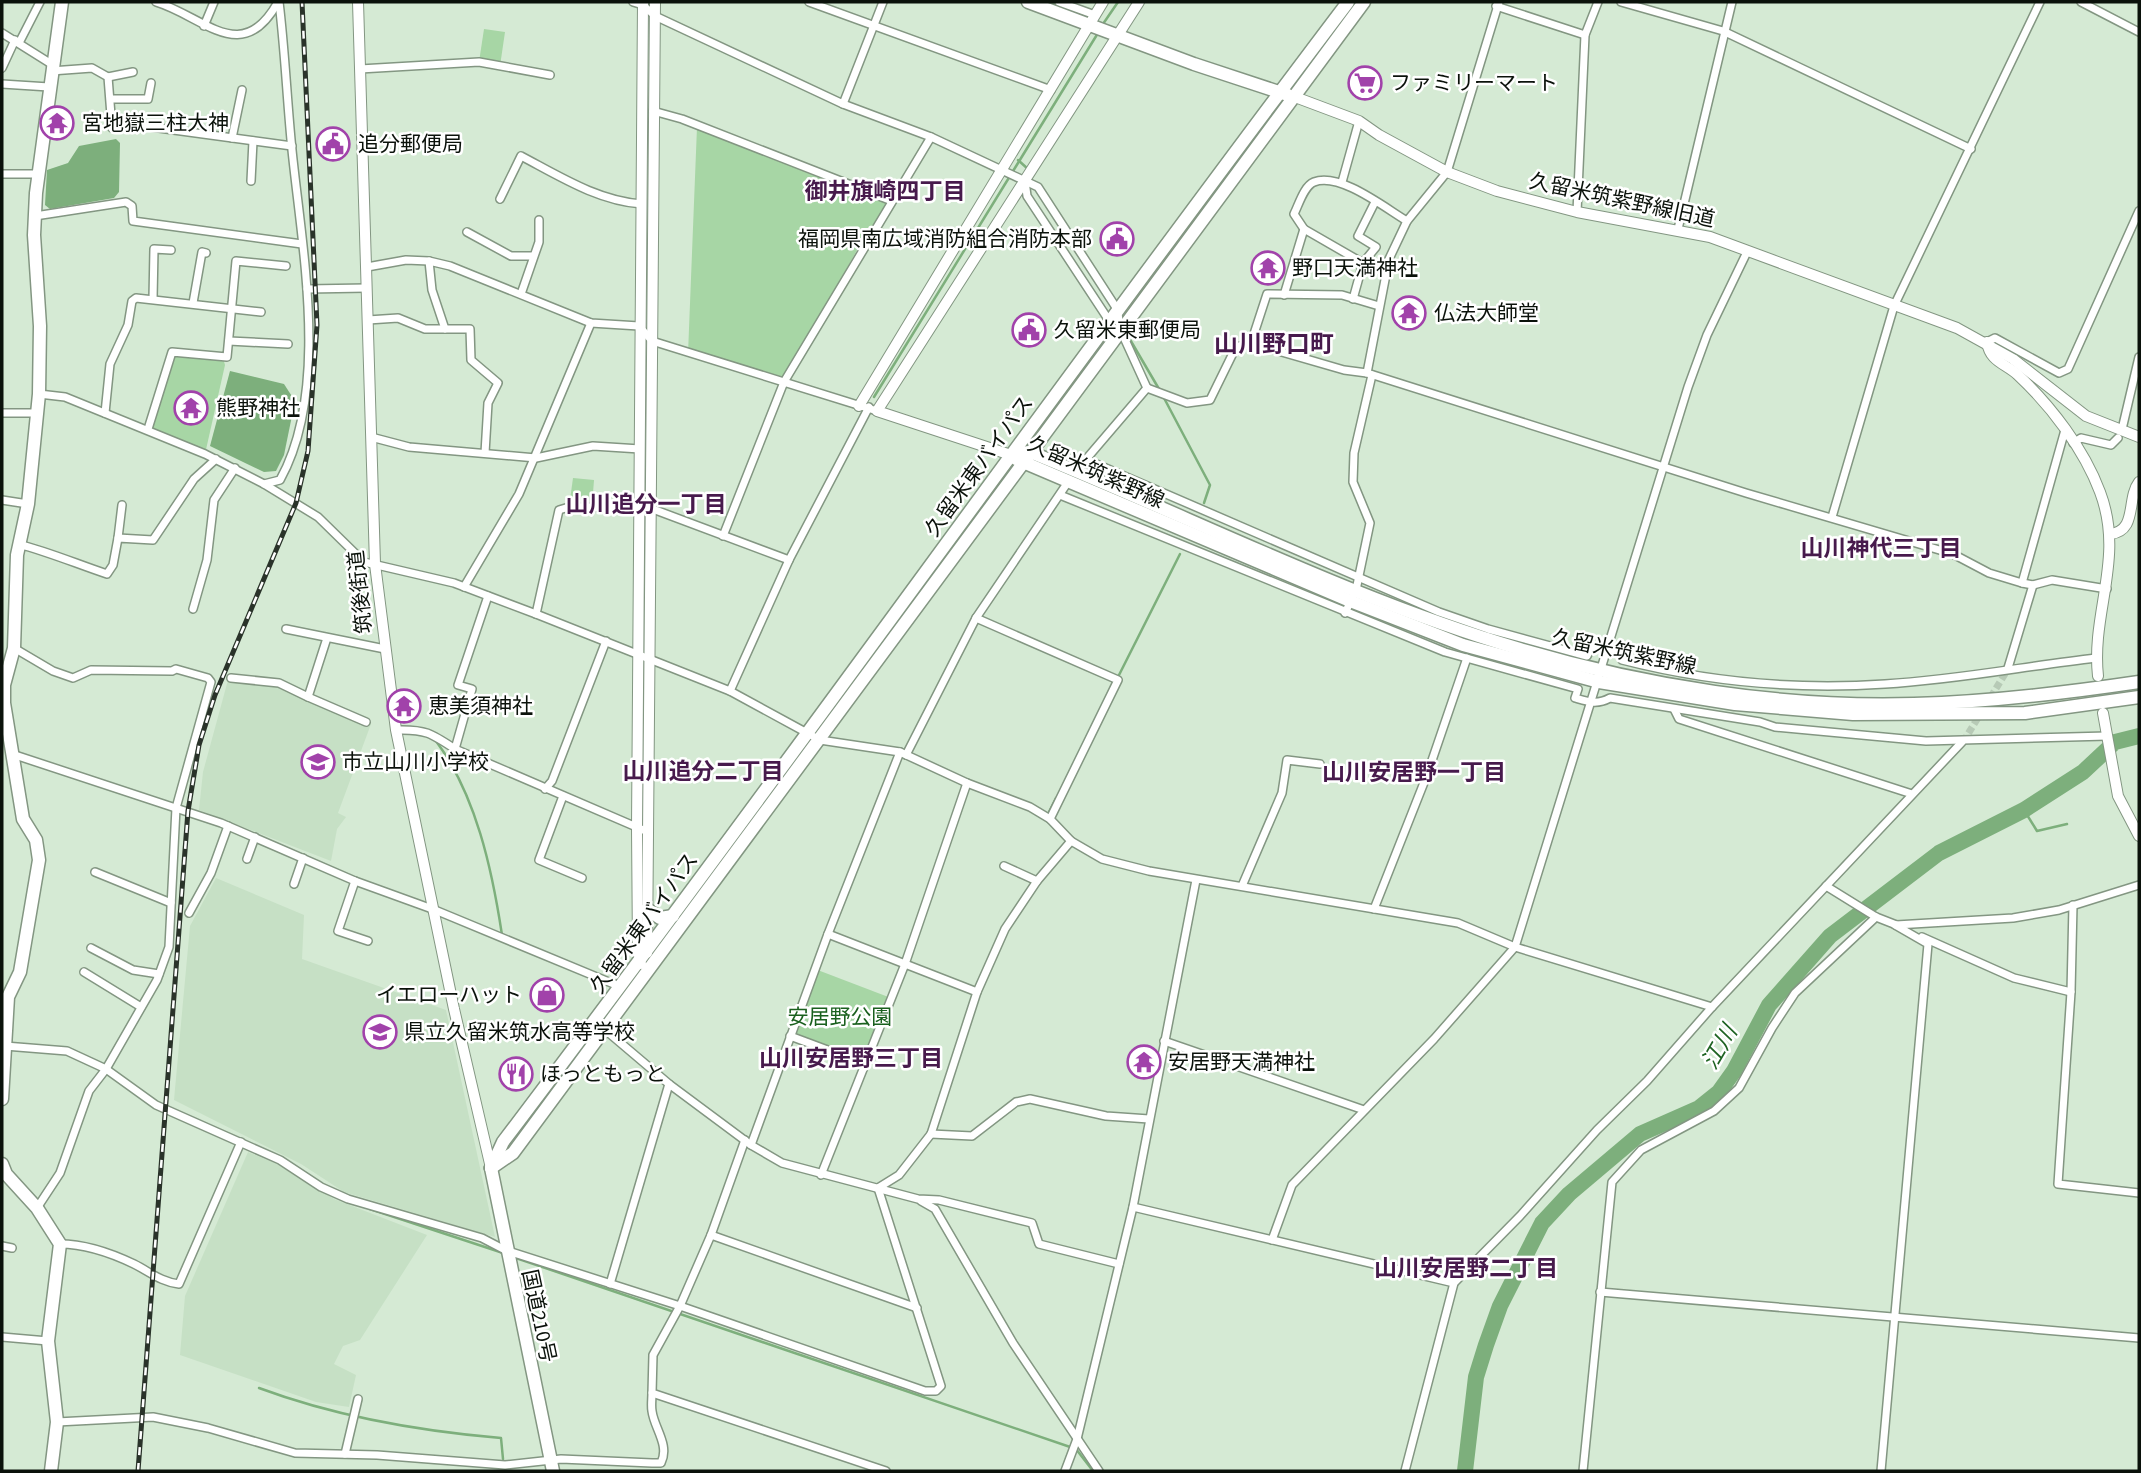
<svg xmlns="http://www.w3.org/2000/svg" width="2141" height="1473" viewBox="0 0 2141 1473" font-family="'Source Sans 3','Noto Sans JP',sans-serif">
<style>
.built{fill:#c6e0c5}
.green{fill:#a7d6a5}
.water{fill:#7daf7c}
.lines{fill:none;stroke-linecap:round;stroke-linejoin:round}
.stream{stroke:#7daf7c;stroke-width:2.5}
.river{stroke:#7daf7c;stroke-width:16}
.minor-tunnel{stroke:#b7cab6;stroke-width:7;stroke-dasharray:7 3.5;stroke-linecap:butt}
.minor-casing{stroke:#839682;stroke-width:10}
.tertiary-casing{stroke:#839682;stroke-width:12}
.primary-casing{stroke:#839682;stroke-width:15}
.trunk-casing{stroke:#839682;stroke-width:15}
.minor{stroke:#fff;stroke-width:7}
.tertiary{stroke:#fff;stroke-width:10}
.primary{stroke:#fff;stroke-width:12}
.trunk{stroke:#fff;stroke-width:12}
.rail-casing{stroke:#2a332a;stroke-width:5}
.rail{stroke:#fff;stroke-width:2.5;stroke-dasharray:8;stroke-linecap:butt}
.labels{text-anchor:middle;stroke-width:5;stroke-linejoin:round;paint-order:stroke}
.poi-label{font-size:21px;fill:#0b120b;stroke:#fff;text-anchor:start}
.street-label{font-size:21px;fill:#0b120b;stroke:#fff}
.park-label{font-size:21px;fill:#1a601e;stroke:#fff}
.neighbourhood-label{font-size:23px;font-weight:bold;fill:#471a4c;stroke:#fff}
.water-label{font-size:23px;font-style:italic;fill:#1e6322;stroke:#fff}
.quarter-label{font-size:24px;font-weight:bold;fill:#471a4c;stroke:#fff}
</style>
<rect width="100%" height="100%" fill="#d5ead4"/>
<g class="built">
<polygon points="228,680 279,683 348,711 371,724 338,813 346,817 337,829 331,861 199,810 203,772"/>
<polygon points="216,878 304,915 302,959 446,1010 495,1237 344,1192 301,1164 174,1100 190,926"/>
<polygon points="248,1152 275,1163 334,1199 427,1235 360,1340 343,1346 334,1364 356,1375 349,1407 316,1402 180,1355 185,1296"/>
</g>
<g class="green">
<polygon points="484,29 505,32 500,66 479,62"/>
<polygon points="697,127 892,201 883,219 862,241 784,382 688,354"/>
<polygon points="172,352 223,358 225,365 205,454 148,429"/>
<polygon points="573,478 594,480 592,506 569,507"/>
<polygon points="815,969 891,998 865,1064 790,1036"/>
</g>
<g class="water">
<polygon points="116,139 120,143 119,192 114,198 50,209 45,205 47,170 68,163 79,146"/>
<polygon points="230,371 284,384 295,401 284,455 276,471 264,472 210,446"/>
</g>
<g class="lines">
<g class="stream">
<polyline points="1047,2 1090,18"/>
<polyline points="1103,24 1118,2"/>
<polyline points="1018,160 1028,169"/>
<polyline points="1125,331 1159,389"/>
<polyline points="874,397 1098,33"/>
<polyline points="1164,398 1210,485 1204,503"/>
<polyline points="1118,677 1180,554"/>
<path d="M436 741C476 795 492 869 502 935"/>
<polyline points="2024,810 2037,831 2067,824"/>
<polyline points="1048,814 1056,798"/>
<polyline points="370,1209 503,1253"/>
<polyline points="513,1257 1076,1449 1093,1471"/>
<path d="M259 1388C337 1417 418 1431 501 1438L503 1459"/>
</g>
<polyline class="river" points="1465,1471 1476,1377 1486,1345 1500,1306 1542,1223 1569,1194 1640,1134 1699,1108 1719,1092 1734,1071 1769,1005 1830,936 1939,853 2024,810 2083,772 2115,742 2139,736"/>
<polyline class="minor-tunnel" points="1963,742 2008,669"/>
<defs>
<g id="minor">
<path d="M156 2C205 17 242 67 278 2"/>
<polyline points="633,2 643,5 655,16 843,104 931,137 1038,187 1117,309 1121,331 1147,388"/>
<polyline points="809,2 1051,90"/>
<polyline points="1059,2 1095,15"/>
<polyline points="1621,2 1723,31 1971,149"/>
<polyline points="2081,2 2139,32"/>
<polyline points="1496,6 1585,35"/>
<polyline points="204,26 214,2"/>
<polyline points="2,33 53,65"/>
<polyline points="19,43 40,2"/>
<polyline points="2,68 15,40"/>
<polyline points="360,69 479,62 550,75"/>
<polyline points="51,71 92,68 108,77 112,128 144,126 292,146"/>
<polyline points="108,77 133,72"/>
<polyline points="2,84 49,87"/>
<polyline points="111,99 148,99 151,83"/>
<polyline points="843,104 883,2"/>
<polyline points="653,111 682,119 892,201"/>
<polyline points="232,138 242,90"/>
<polyline points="2,174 38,174"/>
<polyline points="251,181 253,141"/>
<polyline points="1025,181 1027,196 1110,322"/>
<polyline points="1342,182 1359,121"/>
<path d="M500 199 521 156C559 176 598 201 642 204"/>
<path d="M1375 202 1358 236 1376 247 1363 263 1304 229 1294 214C1299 204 1304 186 1314 182 1340 172 1385 208 1407 221"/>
<polyline points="1577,212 1585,35 1598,2"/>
<polyline points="35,216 126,202 132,206 133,221 302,244"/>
<polyline points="1678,229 1732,2"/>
<polyline points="467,232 511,256 533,256"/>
<polyline points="429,261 432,290 445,329"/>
<polyline points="367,267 406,260 429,261 450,266 591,323 639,326 652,341 877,411"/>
<polyline points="307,289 367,288"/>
<polyline points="521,294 539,242 539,220"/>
<polyline points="1284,295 1304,229"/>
<polyline points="153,299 154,249 171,250"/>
<polyline points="1353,299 1363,263"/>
<polyline points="193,303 202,252 206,253"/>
<polyline points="368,320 398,318 425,329 470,329 471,360 498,383 488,403 485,453"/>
<polyline points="229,341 288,344"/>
<polyline points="1987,342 1995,338 2059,373 2068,369 2139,211"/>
<polyline points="1251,343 1267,294 1342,295 1379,306"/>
<polyline points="1367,373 1389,259 1407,221 1447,172 1499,2"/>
<polyline points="1147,388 1187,403 1210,400 1236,347 1251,343 1344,370 1367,373 1746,493 1953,554 1989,573 2022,583 2033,585 2052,580 2107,589"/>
<polyline points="39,394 65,397 205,454 264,484 318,517 364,562 454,583 536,614 730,691 820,740 900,752 967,783 1030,807 1050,819 1071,841 1102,859 1149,871 1458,923 1515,947 1712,1007"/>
<polyline points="2,413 35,413"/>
<polyline points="105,413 110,364 128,325 132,301 136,298 261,312"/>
<polyline points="2123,425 2139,357"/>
<polyline points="148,429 172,352 227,357 236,261 286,266"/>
<polyline points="371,437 409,447 536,458 593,446 640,449"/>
<polyline points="2073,443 2081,438 2111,445 2118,438"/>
<path d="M1085 459 1439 612 1488 629 1587 656 1591 648H1609L1621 652 1622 660C1708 682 1796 690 1885 684 1956 680 2026 666 2096 658"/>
<polyline points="1076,471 1147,388"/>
<path d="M264 484 280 480C330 390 302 249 292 150 287 101 285 51 279 2"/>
<path d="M1060 495 1445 652 1578 689 1575 698C1589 702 1597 705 1610 698L1760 722 1775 727 1926 741 2107 736"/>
<polyline points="2,500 28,504"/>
<polyline points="1832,517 1894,306 2040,2"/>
<polyline points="723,536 784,382 931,137"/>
<polyline points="118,538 122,505"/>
<path d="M18 544C49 552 77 564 107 574L113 565 118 538 153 540 194 479 216 459"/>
<polyline points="2022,583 2065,430"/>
<polyline points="464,587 519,494 591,323"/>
<polyline points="193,609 207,560 214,500 235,468"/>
<polyline points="1345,613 1356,590 1370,523 1353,482 1354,453 1372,375"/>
<polyline points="536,614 559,510 569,507 650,508 789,560"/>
<polyline points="976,618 1118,680 1050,819"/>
<polyline points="286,629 385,649"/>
<polyline points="14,648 53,671 73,678 91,670 172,671 176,669 208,678 211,682 176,808 169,947 157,980 106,1069 89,1091 60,1173 37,1208"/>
<polyline points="2008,668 2033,585"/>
<polyline points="231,678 279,683 308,697 327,638"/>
<polyline points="730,691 789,560 869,407"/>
<polyline points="308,697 366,722"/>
<polyline points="1674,709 1679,719 1912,794"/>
<path d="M396 730C425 729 431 733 455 749L648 832"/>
<polyline points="455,749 472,689 458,685 488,596"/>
<polyline points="12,754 221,823 355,881 435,910 621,987"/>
<polyline points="906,755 976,618 1068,482"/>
<polyline points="545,789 552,781 606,641"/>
<polyline points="563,796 539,860 582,878"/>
<polyline points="247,859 255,837"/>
<polyline points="1004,866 1037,881"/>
<polyline points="95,872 171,903"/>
<polyline points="355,881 338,931 368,941"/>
<polyline points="294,884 303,858"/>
<polyline points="1242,886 1282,793 1287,760 1320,764"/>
<polyline points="1826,886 1876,917 1899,926"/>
<polyline points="2073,905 2071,992 2058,1184 2139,1193"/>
<polyline points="1374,909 1427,775 1467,658"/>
<polyline points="189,913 211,873 228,826"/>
<polyline points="1896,925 2013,918 2059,910 2139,885"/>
<polyline points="828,934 977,992"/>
<polyline points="1922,937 2014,978 2071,992"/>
<polyline points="91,948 133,970 159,974"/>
<polyline points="84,972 141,1007"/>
<polyline points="603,1028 669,1084 751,1145 782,1163 918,1199 939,1200 1032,1223 1039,1244 1119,1264"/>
<polyline points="790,1036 865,1064"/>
<polyline points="1164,1041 1364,1110"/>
<polyline points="5,1046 67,1051 106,1069 156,1105 280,1160 321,1187 348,1199 482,1238 505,1250 680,1306 925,1391 936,1391 941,1386 878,1188"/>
<polyline points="931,1134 972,1136 1016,1102 1030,1099 1106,1116 1149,1119"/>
<polyline points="745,1140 711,1235 680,1306 653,1355 652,1393 886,1471"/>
<polyline points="751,1145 828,934 900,752"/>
<polyline points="821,1175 905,964 967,783"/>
<polyline points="878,1188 899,1175 931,1134 977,992 1005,929 1037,881 1071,841"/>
<polyline points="921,1201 935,1209 1013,1343 1099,1471"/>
<polyline points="1133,1207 1454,1283"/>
<polyline points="711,1235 917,1308"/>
<polyline points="1272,1240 1292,1185 1434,1039 1515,947 1688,387 1707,335 1747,252"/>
<path d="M60 1244C86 1244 111 1253 134 1264 150 1272 161 1282 179 1284L241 1142"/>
<polyline points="2,1246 12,1248"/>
<polyline points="610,1284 669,1084"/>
<polyline points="1600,1292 2139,1338"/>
<polyline points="2,1337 48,1341"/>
<path d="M57 1422 153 1417 208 1428 295 1453 377 1455 505 1465 561 1459 652 1463H661C670 1445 654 1428 652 1411 651 1406 652 1399 652 1393"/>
<polyline points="345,1454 358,1399"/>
<polyline points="1065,1471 1077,1439 1133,1207 1196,880"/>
<polyline points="1405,1471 1454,1283 1520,1216 1597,1130 1647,1081 1712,1007 1962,742"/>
<polyline points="1583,1471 1612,1182 1641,1150 1714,1111 1739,1088 1772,1028 1795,993 1876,917"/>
<polyline points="1881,1471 1928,944 1895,925"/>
</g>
<g id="tertiary">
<polyline points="358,2 375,564 396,730 454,1009 491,1168"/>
<polyline points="1295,97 1359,121 1379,135 1447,172 1497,191 1577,212 1710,237 1957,328 2013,359 2086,416 2139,437"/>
<path d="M1987 342C1990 362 2005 363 2018 375 2051 406 2084 449 2100 492 2125 558 2091 612 2098 676"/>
<polyline points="859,406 1103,2"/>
<polyline points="1011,455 877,411 1139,2"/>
<path d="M2110 534C2138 531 2126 499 2139 482"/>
<polyline points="2103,713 2118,796 2139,836"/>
<polyline points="647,953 655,2"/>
<polyline points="641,964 638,951 637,828 643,2"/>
</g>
<g id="primary">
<polyline points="1028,2 1194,64 1288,95"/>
<path d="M1021 453 1030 452C1193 518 1351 599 1520 649 1645 686 1783 708 1914 704 1990 702 2065 693 2139 682"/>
<polyline points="1016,459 1350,601 1463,645 1599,682 1735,704 1853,714 2025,713 2139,697"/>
<polyline points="2,1099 8,997 20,972 39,860 36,840 23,819 4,703 4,685 14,648 17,555 28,504 39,394 40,326 34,235 36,193 62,2"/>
<polyline points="2,1164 6,1174 37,1208 60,1244 48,1341 57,1422 51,1471"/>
</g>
<g id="trunk">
<polyline points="647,909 660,918 673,916"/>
<polyline points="491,1168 513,1153 1364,2"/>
<path d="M491 1168 503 1142C789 765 1062 379 1348 2"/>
<polyline points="491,1168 553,1471"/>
</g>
</defs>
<use href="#minor" class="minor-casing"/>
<use href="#tertiary" class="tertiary-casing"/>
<use href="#primary" class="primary-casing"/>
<use href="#trunk" class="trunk-casing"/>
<use href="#minor" class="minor"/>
<use href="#tertiary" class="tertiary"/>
<use href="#primary" class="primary"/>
<use href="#trunk" class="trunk"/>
<defs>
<polyline id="rail" points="138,1471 188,811 199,745 215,695 296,503 308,451 317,325 302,2"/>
</defs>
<use href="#rail" class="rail-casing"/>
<use href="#rail" class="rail"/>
</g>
<defs>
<symbol id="supermarket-ring" viewBox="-11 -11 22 22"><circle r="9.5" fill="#fff" stroke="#a142aa" stroke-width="1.5"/><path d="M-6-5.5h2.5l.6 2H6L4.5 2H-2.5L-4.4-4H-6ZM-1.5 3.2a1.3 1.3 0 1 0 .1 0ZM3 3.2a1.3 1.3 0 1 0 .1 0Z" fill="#a142aa"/></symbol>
<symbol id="temple-ring" viewBox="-11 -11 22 22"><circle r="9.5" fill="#fff" stroke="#a142aa" stroke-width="1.5"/><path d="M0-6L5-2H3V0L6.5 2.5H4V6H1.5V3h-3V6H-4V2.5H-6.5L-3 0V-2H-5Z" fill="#a142aa"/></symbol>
<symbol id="civic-ring" viewBox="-11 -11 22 22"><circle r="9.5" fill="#fff" stroke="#a142aa" stroke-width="1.5"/><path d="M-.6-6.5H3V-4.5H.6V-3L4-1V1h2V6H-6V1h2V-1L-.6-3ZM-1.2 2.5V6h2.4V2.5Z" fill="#a142aa"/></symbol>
<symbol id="school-ring" viewBox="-11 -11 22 22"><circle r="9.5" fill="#fff" stroke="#a142aa" stroke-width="1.5"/><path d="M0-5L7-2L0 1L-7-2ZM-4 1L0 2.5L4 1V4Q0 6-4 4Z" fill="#a142aa"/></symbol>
<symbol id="shop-ring" viewBox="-11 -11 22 22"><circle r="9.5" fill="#fff" stroke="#a142aa" stroke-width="1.5"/><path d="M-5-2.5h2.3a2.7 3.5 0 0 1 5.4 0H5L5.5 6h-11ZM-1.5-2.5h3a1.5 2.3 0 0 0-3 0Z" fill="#a142aa"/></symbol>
<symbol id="restaurant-ring" viewBox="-11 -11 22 22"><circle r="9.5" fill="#fff" stroke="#a142aa" stroke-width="1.5"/><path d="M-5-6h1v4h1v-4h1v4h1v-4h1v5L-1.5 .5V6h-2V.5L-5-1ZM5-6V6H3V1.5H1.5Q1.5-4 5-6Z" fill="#a142aa"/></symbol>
</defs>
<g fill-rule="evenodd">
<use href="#supermarket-ring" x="1346" y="64" width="38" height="38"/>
<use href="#temple-ring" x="38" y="104" width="38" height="38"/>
<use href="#civic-ring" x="314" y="125" width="38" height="38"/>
<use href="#civic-ring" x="1098" y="220" width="38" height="38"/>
<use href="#temple-ring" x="1249" y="249" width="38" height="38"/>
<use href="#temple-ring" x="1390" y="294" width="38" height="38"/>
<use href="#civic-ring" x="1010" y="311" width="38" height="38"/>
<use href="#temple-ring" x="172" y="389" width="38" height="38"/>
<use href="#temple-ring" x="385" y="687" width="38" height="38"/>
<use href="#school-ring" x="299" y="743" width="38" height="38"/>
<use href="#shop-ring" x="528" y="976" width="38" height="38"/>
<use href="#school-ring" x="361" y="1013" width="38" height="38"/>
<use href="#temple-ring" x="1125" y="1043" width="38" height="38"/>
<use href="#restaurant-ring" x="497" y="1055" width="38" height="38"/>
</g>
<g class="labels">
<g class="poi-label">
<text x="1390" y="90">ファミリーマート</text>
<text x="82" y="130">宮地嶽三柱大神</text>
<text x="358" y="151">追分郵便局</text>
<text x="1092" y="246" text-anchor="end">福岡県南広域消防組合消防本部</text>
<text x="1292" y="275">野口天満神社</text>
<text x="1434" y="320">仏法大師堂</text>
<text x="1054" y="337">久留米東郵便局</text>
<text x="216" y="415">熊野神社</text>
<text x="428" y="713">恵美須神社</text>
<text x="342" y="769">市立山川小学校</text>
<text x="522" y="1002" text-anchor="end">イエローハット</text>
<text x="404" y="1039">県立久留米筑水高等学校</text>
<text x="1168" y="1069">安居野天満神社</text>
<text x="540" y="1081">ほっともっと</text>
</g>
<g class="street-label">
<text transform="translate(1622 200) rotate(12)" y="7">久留米筑紫野線旧道</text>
<text transform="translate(979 466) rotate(-54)" y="7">久留米東バイパス</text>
<text transform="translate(1096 472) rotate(24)" y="7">久留米筑紫野線</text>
<text transform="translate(360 592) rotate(-96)" y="7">筑後街道</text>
<text transform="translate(1624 652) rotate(12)" y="7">久留米筑紫野線</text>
<text transform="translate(644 923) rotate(-54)" y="7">久留米東バイパス</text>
<text transform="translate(539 1316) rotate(78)" y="7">国道210号</text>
</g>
<g class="park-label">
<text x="840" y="1024">安居野公園</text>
</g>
<g class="neighbourhood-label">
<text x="885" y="199">御井旗崎四丁目</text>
<text x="646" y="512">山川追分一丁目</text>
<text x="1881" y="556">山川神代三丁目</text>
<text x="703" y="779">山川追分二丁目</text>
<text x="1414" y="780">山川安居野一丁目</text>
<text x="851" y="1066">山川安居野三丁目</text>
<text x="1466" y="1276">山川安居野二丁目</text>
</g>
<g class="water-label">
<text transform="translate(1719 1047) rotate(-60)" y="8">江川</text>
</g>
<g class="quarter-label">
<text x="1274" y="352">山川野口町</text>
</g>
</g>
<rect width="2141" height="1473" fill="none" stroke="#0b120b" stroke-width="7"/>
</svg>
